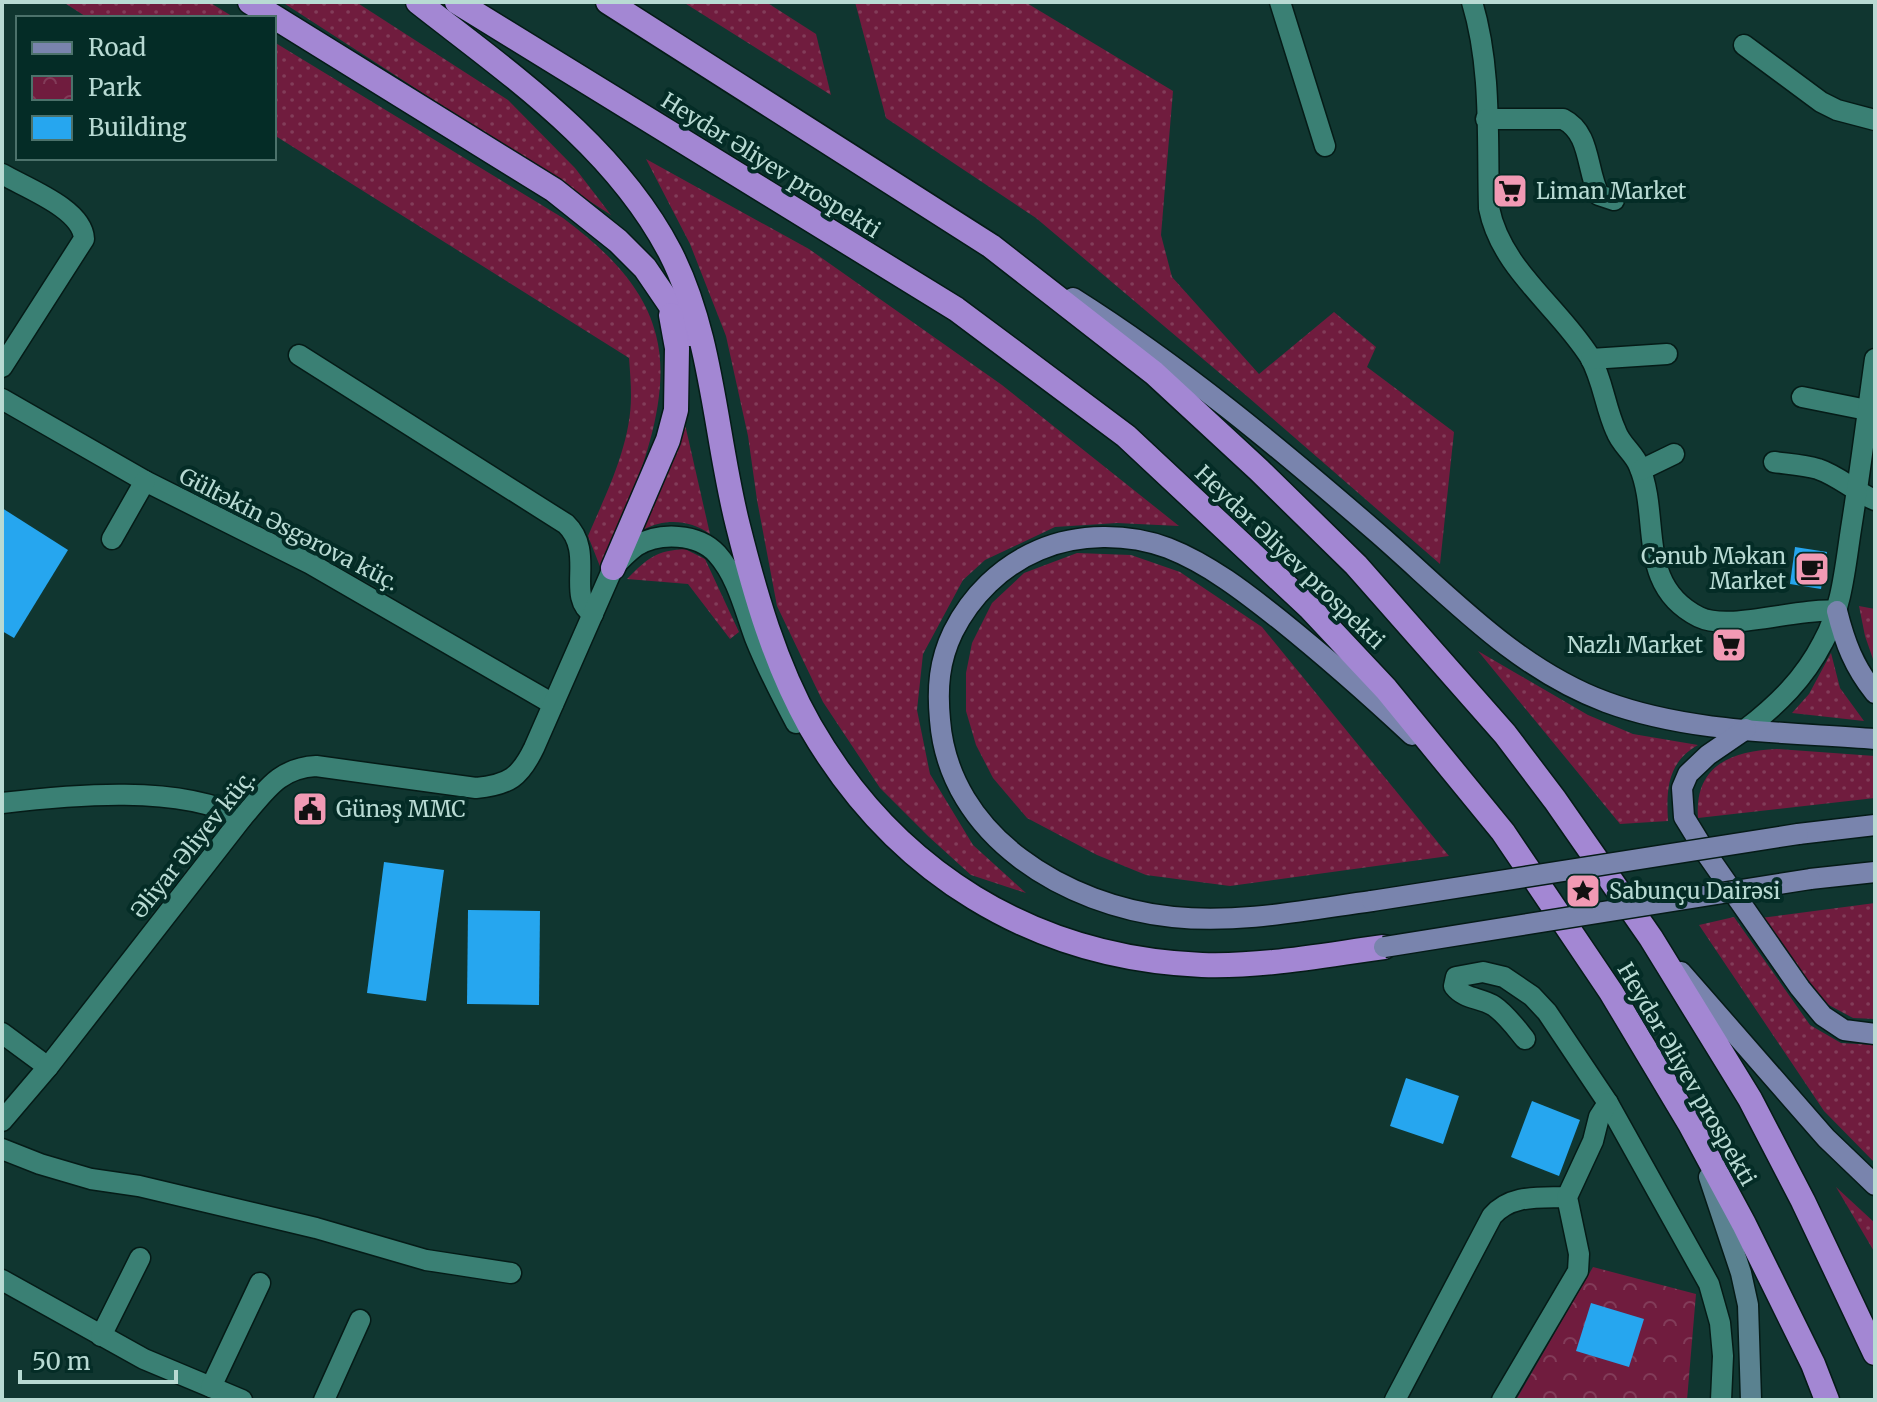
<svg xmlns="http://www.w3.org/2000/svg" width="1877" height="1402" viewBox="0 0 1877 1402" font-family="Merriweather,serif">
<style>
.grass{fill:url(#grass-dots)}
.park{fill:url(#park-crowns)}
.building{fill:#26a6ef}
.lines{fill:none;stroke-linecap:round;stroke-linejoin:round}
.minor-casing{stroke:#051b17;stroke-width:23}
.tertiary-casing{stroke:#051b17;stroke-width:23}
.secondary-casing{stroke:#051b17;stroke-width:23}
.primary-casing{stroke:#051b17;stroke-width:23}
.motorway-casing{stroke:#051b17;stroke-width:27}
.minor{stroke:#3a8074;stroke-width:20}
.tertiary{stroke:#3a8074;stroke-width:20}
.secondary{stroke:#5a8290;stroke-width:20}
.primary{stroke:#7984ad;stroke-width:20}
.motorway{stroke:#a387d3;stroke-width:24}
.primary-bridge-casing{stroke:#051b17;stroke-width:23;stroke-linecap:butt}
.primary-bridge{stroke:#7984ad;stroke-width:20}
.labels{text-anchor:middle;stroke-width:8;stroke-linejoin:round;paint-order:stroke}
.street-label{font-size:22px;fill:#b8dad3;stroke:#042c26}
.poi-label{font-size:22px;fill:#b8dad3;stroke:#042c26;text-anchor:start}
</style>
<defs>
<pattern id="grass-dots" width="8" height="8" patternUnits="userSpaceOnUse" patternTransform="scale(2)"><rect width="8" height="8" fill="#701c3e"/><path d="M2 2h.1M6 6h.1" fill="none" stroke="#823c59" stroke-width="1.8" stroke-linecap="round"/></pattern>
<pattern id="park-crowns" width="20" height="18" patternUnits="userSpaceOnUse" patternTransform="scale(2)"><rect width="20" height="18" fill="#701c3e"/><path d="M2 6a3 3 0 1 1 6 0M12 15a3 3 0 1 1 6 0" fill="none" stroke="#823c59"/></pattern>
</defs>
<rect width="100%" height="100%" fill="#103630"/>
<g class="grass">
<polygon points="63,2 209,2 235,18 88,18"/>
<polygon points="282,2 356,2 508,100 575,168 611,215"/>
<polygon points="683,2 766,2 816,34 831,95"/>
<polygon points="855,2 1025,2 1173,91 1161,235 1172,277 1259,374 1334,312 1376,347 1367,367 1454,432 1440,564 1248,397 1036,218 886,118"/>
<path d="M274 42 563 218C602 247 644 285 656 335 675 407 629 503 601 569L588 536C607 492 631 444 631 396 631 384 630 371 629 358L274 135Z"/>
<polygon points="646,159 809,249 1002,385 1179,526 1117,523 1055,527 985,560 963,580 923,654 917,710 930,774 973,845 1026,893 971,875 929,837 880,788 823,702 777,606 757,500 748,436 726,336 690,244"/>
<path d="M684 420 710 534C690 520 665 518 643 530Z"/>
<path d="M685 549 705 559 739 632 730 639 688 584 627 579C648 558 655 551 685 549Z"/>
<polygon points="1077,553 1131,555 1180,572 1262,627 1449,856 1230,886 1146,875 1097,855 1027,818 993,778 976,745 966,711 966,673 972,643 992,603 1024,573"/>
<polygon points="1859,606 1875,609 1875,665 1865,636"/>
<path d="M1478 651 1588 715 1633 734 1698 745C1668 762 1666 788 1668 821L1620 824Z"/>
<polygon points="1831,653 1840,688 1864,721 1792,713 1809,694"/>
<path d="M1777 749 1875 756V798L1698 818C1694 765 1732 751 1777 749Z"/>
<polygon points="1875,903 1875,1019 1853,1018 1825,1003 1761,918"/>
<polygon points="1734,917 1810,1025 1841,1043 1875,1045 1875,1163 1824,1111 1699,925"/>
<polygon points="1836,1187 1875,1223 1875,1253"/>
</g>
<polygon class="park" points="1593,1267 1696,1294 1687,1400 1516,1400"/>
<g class="building">
<polygon points="2,508 68,550 14,638 2,631"/>
<polygon points="1795,547 1827,552 1821,589 1790,584"/>
<polygon points="384,862 444,870 426,1001 367,993"/>
<polygon points="468,910 540,911 539,1005 467,1004"/>
<polygon points="1406,1078 1459,1096 1443,1144 1390,1126"/>
<polygon points="1532,1101 1580,1120 1559,1176 1511,1157"/>
<polygon points="1591,1303 1644,1319 1629,1367 1576,1351"/>
</g>
<g class="lines">
<defs>
<g id="minor">
<polyline points="1280,2 1325,146"/>
<path d="M1472 2C1492 68 1487 140 1489 208 1501 269 1558 306 1590 357 1603 380 1605 407 1616 431 1621 445 1634 453 1639 466 1661 517 1635 585 1699 617 1730 632 1798 607 1837 611"/>
<polyline points="1744,45 1821,102 1837,110 1875,120"/>
<path d="M1486 119H1563C1591 133 1586 169 1599 195L1614 200"/>
<path d="M2 174C26 188 83 209 84 239L2 367"/>
<path d="M299 355 566 524C596 553 565 597 593 614"/>
<polyline points="1591,359 1667,354"/>
<polyline points="1802,397 1867,410"/>
<polyline points="2,399 145,481 311,564 553,704"/>
<path d="M1774 462C1788 464 1804 465 1818 469 1839 476 1855 492 1875 500"/>
<polyline points="1641,470 1674,454"/>
<polyline points="112,539 145,481"/>
<path d="M2 803C70 795 181 784 242 818"/>
<polyline points="2,1033 48,1067"/>
<path d="M1525 1039C1516 1028 1506 1014 1494 1006 1480 997 1465 1000 1454 986L1456 977 1483 972 1504 977 1532 996 1547 1012 1608 1103 1709 1284 1720 1323 1723 1356 1721 1400"/>
<polyline points="2,1149 40,1164 91,1179 139,1186 316,1228 426,1260 511,1273"/>
<polyline points="2,1280 144,1359 242,1400"/>
<polyline points="101,1336 140,1258"/>
<polyline points="211,1387 260,1283"/>
<polyline points="324,1400 360,1320"/>
<path d="M1395 1400 1492 1216C1511 1194 1539 1198 1567 1197"/>
<polyline points="1502,1400 1578,1271 1579,1254 1567,1197 1593,1141 1599,1117 1608,1103"/>
</g>
<g id="tertiary">
<path d="M1746 729C1778 704 1804 679 1823 642 1842 608 1845 568 1851 529 1860 473 1867 416 1875 359"/>
<path d="M2 1121 48 1067 242 818C265 792 278 768 316 766L476 788C509 785 520 777 534 748L613 568C620 560 628 552 636 546 659 532 698 533 717 554 737 576 745 611 755 638 767 668 781 695 796 723"/>
</g>
<polyline id="secondary" points="1709,1177 1741,1273 1748,1305 1751,1400"/>
<g id="primary">
<path d="M1073 298C1181 366 1278 447 1374 530 1447 593 1514 668 1606 702 1690 733 1786 732 1875 739"/>
<path d="M1837 611C1845 643 1854 667 1875 693"/>
<polyline points="1746,729 1708,755 1688,774 1682,788 1684,817 1708,856 1800,988 1823,1016 1844,1030 1875,1034"/>
<polyline points="1798,834 1875,825"/>
<polyline points="1810,879 1875,872"/>
<path d="M1372 901C1307 910 1239 924 1173 917 1067 906 949 837 940 720 937 688 939 661 953 632 971 596 1001 566 1039 550 1078 533 1128 533 1168 548 1209 564 1246 593 1280 620 1326 657 1369 695 1412 735"/>
<polyline points="1681,972 1826,1138 1875,1185"/>
</g>
<g id="motorway">
<polyline points="250,2 554,190 618,241 645,268 690,334"/>
<path d="M418 2C511 75 614 145 670 252 713 336 715 436 738 526 755 594 775 664 810 726 894 872 1033 958 1202 965 1263 967 1324 955 1384 947"/>
<polyline points="457,2 956,309 1126,436 1310,608 1386,689 1503,832 1611,992 1690,1124 1744,1224 1813,1364 1827,1400"/>
<polyline points="608,2 991,246 1154,373 1259,470 1356,565 1505,734 1555,800 1651,938 1750,1099 1803,1201 1875,1353"/>
<polyline points="613,568 668,440 676,410 677,348 671,315"/>
</g>
</defs>
<use href="#minor" class="minor-casing"/>
<use href="#tertiary" class="tertiary-casing"/>
<use href="#secondary" class="secondary-casing"/>
<use href="#primary" class="primary-casing"/>
<use href="#motorway" class="motorway-casing"/>
<use href="#minor" class="minor"/>
<use href="#tertiary" class="tertiary"/>
<use href="#secondary" class="secondary"/>
<use href="#primary" class="primary"/>
<use href="#motorway" class="motorway"/>
<defs>
<g id="primary-bridge">
<polyline points="1372,901 1798,834"/>
<polyline points="1384,947 1810,879"/>
</g>
</defs>
<use href="#primary-bridge" class="primary-bridge-casing"/>
<use href="#primary-bridge" class="primary-bridge"/>
</g>
<defs>
<symbol id="supermarket-square" viewBox="-11 -11 22 22"><rect x="-9" y="-9" width="18" height="18" rx="4" fill="#f19ab4" stroke="#042c26"/><path d="M-6-5.5h2.5l.6 2H6L4.5 2H-2.5L-4.4-4H-6ZM-1.5 3.2a1.3 1.3 0 1 0 .1 0ZM3 3.2a1.3 1.3 0 1 0 .1 0Z" fill="#111"/></symbol>
<symbol id="cafe-square" viewBox="-11 -11 22 22"><rect x="-9" y="-9" width="18" height="18" rx="4" fill="#f19ab4" stroke="#042c26"/><path d="M-5.5-4.5H6V0H3Q3 3.5 0 3.5H-2.5Q-5.5 3.5-5.5 0ZM3-3.2v2h1.7v-2ZM-6 4.5H4V6H-6Z" fill="#111"/></symbol>
<symbol id="civic-square" viewBox="-11 -11 22 22"><rect x="-9" y="-9" width="18" height="18" rx="4" fill="#f19ab4" stroke="#042c26"/><path d="M-.6-6.5H3V-4.5H.6V-3L4-1V1h2V6H-6V1h2V-1L-.6-3ZM-1.2 2.5V6h2.4V2.5Z" fill="#111"/></symbol>
<symbol id="sight-square" viewBox="-11 -11 22 22"><rect x="-9" y="-9" width="18" height="18" rx="4" fill="#f19ab4" stroke="#042c26"/><path d="M0-6L1.8-2.2L6-1.7L2.9 1.2L3.7 5.4L0 3.3L-3.7 5.4L-2.9 1.2L-6-1.7L-1.8-2.2Z" fill="#111"/></symbol>
</defs>
<g fill-rule="evenodd">
<use href="#supermarket-square" x="1490" y="171" width="40" height="40"/>
<use href="#cafe-square" x="1792" y="549" width="40" height="40"/>
<use href="#supermarket-square" x="1709" y="625" width="40" height="40"/>
<use href="#civic-square" x="290" y="789" width="40" height="40"/>
<use href="#sight-square" x="1563" y="871" width="40" height="40"/>
</g>
<g class="labels">
<g class="street-label">
<text transform="translate(771 165) rotate(32)" y="8">Heydər Əliyev prospekti</text>
<text transform="translate(289 529) rotate(27)" y="8">Gültəkin Əsgərova küç.</text>
<text transform="translate(1290 557) rotate(44)" y="8">Heydər Əliyev prospekti</text>
<text transform="translate(193 844) rotate(-51)" y="8">Əliyar Əliyev küç.</text>
<text transform="translate(1687 1074) rotate(60)" y="8">Heydər Əliyev prospekti</text>
</g>
<g class="poi-label">
<text x="1536" y="199">Liman Market</text>
<text x="1786" y="564" text-anchor="end">Cənub Məkan<tspan x="1786" dy="25">Market</tspan></text>
<text x="1703" y="653" text-anchor="end">Nazlı Market</text>
<text x="336" y="817">Günəş MMC</text>
<text x="1609" y="899">Sabunçu Dairəsi</text>
</g>
</g>
<rect width="1877" height="1402" fill="none" stroke="#b8dad3" stroke-width="8"/>
<rect x="16" y="16" width="260" height="144" fill="#042c26" stroke="#4c726b" stroke-width="2"/>
<rect x="32" y="42" width="40" height="12" fill="#7984ad" stroke="#4c726b" stroke-width="2"/>
<text x="88" y="56" font-size="24" fill="#b8dad3">Road</text>
<rect x="32" y="76" width="40" height="24" fill="url(#park-crowns)" stroke="#4c726b" stroke-width="2"/>
<text x="88" y="96" font-size="24" fill="#b8dad3">Park</text>
<rect x="32" y="116" width="40" height="24" fill="#26a6ef" stroke="#4c726b" stroke-width="2"/>
<text x="88" y="136" font-size="24" fill="#b8dad3">Building</text>
<path d="M20 1370v12h156v-12" fill="none" stroke="#b8dad3" stroke-width="4"/>
<text x="32" y="1370" font-size="24" fill="#b8dad3" stroke="#042c26" stroke-width="6" paint-order="stroke">50 m</text>
</svg>
